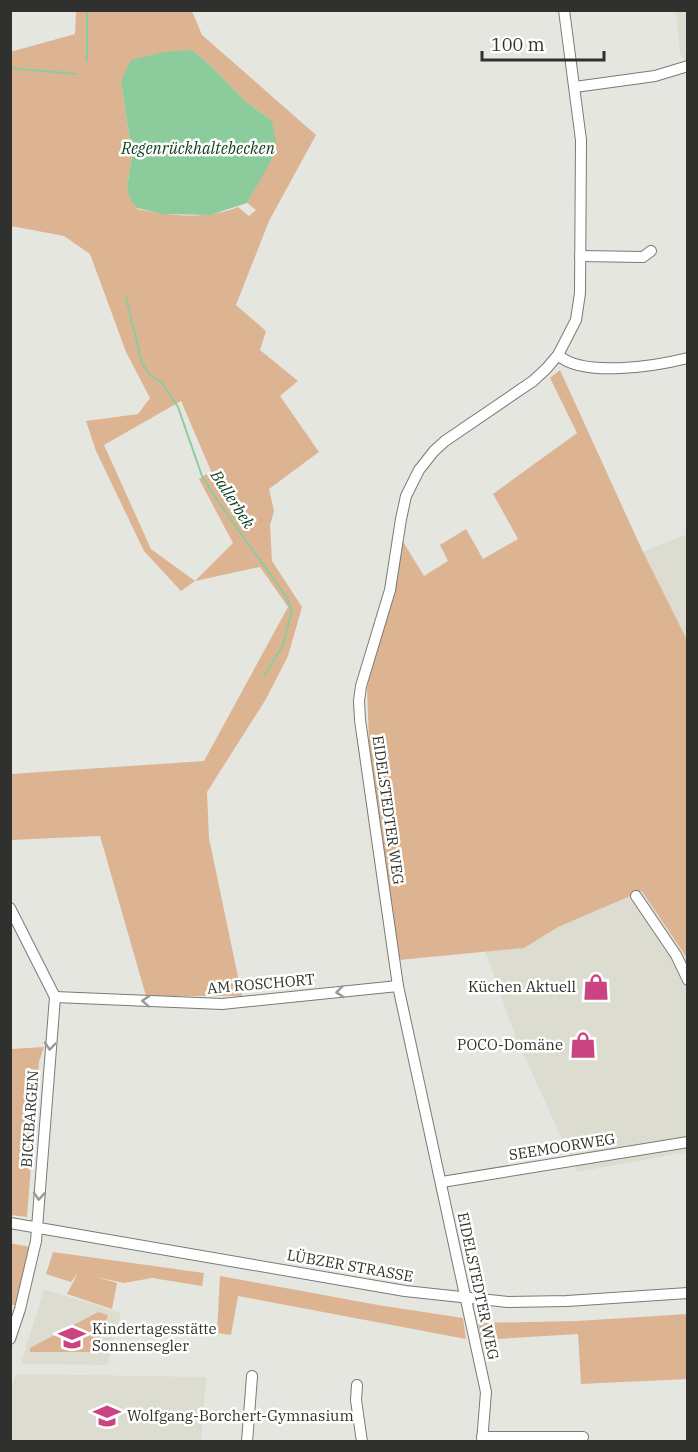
<svg xmlns="http://www.w3.org/2000/svg" width="698" height="1452" viewBox="0 0 698 1452" font-family="'IBM Plex Serif',serif">
<style>
.built{fill:#dcdcd0}
.green{fill:#dcb492;fill-rule:evenodd}
.water{fill:#8ccc9c}
.lines{fill:none;stroke-linecap:round;stroke-linejoin:round}
.stream{stroke:#8ccc9c;stroke-width:2}
.minor-casing{stroke:#7a7a76;stroke-width:12}
.minor{stroke:#fff;stroke-width:10}
.oneway{stroke:#989896}
.labels{text-anchor:middle;stroke-width:5;stroke-linejoin:round;paint-order:stroke}
.street-label{font-size:15px;fill:#30302e;stroke:#fffffe}
.poi-label{font-size:15px;fill:#30302e;stroke:#fffffe;text-anchor:end}
.water-label{font-size:16px;font-style:italic;fill:#0d3e1e;stroke:#fffffe}
</style>
<rect width="100%" height="100%" fill="#e6e6e1"/>
<g class="built">
<polygon points="676,11 687,11 687,63 680,53"/>
<polygon points="687,534 687,640 643,552"/>
<polygon points="642,890 687,958 687,1152 577,1172 516,1038 485,951 524,948 558,927"/>
<polygon points="44,1289 121,1313 107,1365 21,1364"/>
<polygon points="16,1374 206,1377 201,1441 11,1441 11,1391"/>
</g>
<g class="green">
<path d="M76 11H192L202 35 316 135 269 221 236 305 266 331 260 350 298 381 280 396 319 452 269 489 274 511 270 525 272 561 302 607 288 656 266 699 207 792 209 838 242 996H146L100 836 11 840V774L204 761 288 607 260 567 195 581 181 591 144 551 96 451 86 421 138 414 150 398 126 352 90 254 64 236 11 226 10 52 75 34ZM192 50 210 65 244 100 272 121 254 190 247 203 256 210 249 216 238 207C205 220 172 216 137 209L127 188 132 155 121 81ZM181 401 211 471 199 479 233 543 195 581 151 549 104 445Z"/>
<polygon points="560,370 643,552 687,640 687,958 642,891 558,927 524,948 399,960 369,742 367,688 385,620 402,540 424,576 448,561 440,545 466,529 483,559 518,539 493,494 577,433 550,378"/>
<polygon points="44,1047 39,1062 27,1217 11,1215 11,1049"/>
<polygon points="10,1243 30,1247 16,1305 11,1305"/>
<polygon points="53,1252 204,1273 202,1286 152,1278 124,1283 96,1277 117,1283 112,1309 67,1294 78,1273 71,1282 46,1274"/>
<polygon points="220,1276 378,1305 463,1318 466,1339 238,1296 231,1335 217,1333"/>
<polygon points="98,1312 108,1315 95,1352 30,1352 30,1348"/>
<polygon points="687,1314 687,1379 581,1384 578,1334 481,1340 478,1323 577,1321"/>
</g>
<polygon class="water" points="192,50 210,65 244,100 272,121 276,143 270,163 247,203 210,215 162,214 137,208 131,201 127,188 132,155 121,81 131,60 164,52"/>
<g class="lines">
<g class="stream">
<polyline points="87,10 87,61"/>
<polyline points="10,68 76,74"/>
<polyline points="126,298 142,363 150,375 162,383 178,407 202,476 219,503 285,595 292,610 283,645 264,676"/>
</g>
<defs>
<g id="minor">
<polyline points="575,87 655,76 688,66"/>
<polyline points="580,256 643,257 651,251"/>
<path d="M558 355C583 378 656 366 688 358"/>
<polyline points="636,896 676,955 688,980"/>
<polyline points="10,908 55,997 36,1241 20,1309 10,1339"/>
<polyline points="55,997 222,1004 398,986"/>
<polyline points="442,1182 688,1142"/>
<polyline points="10,1223 405,1291 508,1302 567,1301 688,1293"/>
<polyline points="357,1385 356,1400 362,1442"/>
<polyline points="482,1437 583,1437"/>
<polyline points="247,1442 252,1376"/>
<polyline points="482,1442 486,1392 398,986 360,720 359,701 361,686 390,590 401,519 406,496 419,470 434,451 445,441 533,381 546,369 558,355 576,320 580,293 581,140 564,10"/>
</g>
</defs>
<use href="#minor" class="minor-casing"/>
<use href="#minor" class="minor"/>
</g>
<defs><path id="oneway-chevron" d="M-2-3.5L2.5 0L-2 3.5" fill="none" stroke-width="1.6" stroke-linecap="round" stroke-linejoin="round" transform="scale(1.5)"/></defs>
<g class="oneway">
<use href="#oneway-chevron" transform="translate(340 992) rotate(174)"/>
<use href="#oneway-chevron" transform="translate(146 1001) rotate(-177)"/>
<use href="#oneway-chevron" transform="translate(50 1046) rotate(95)"/>
<use href="#oneway-chevron" transform="translate(39 1196) rotate(94)"/>
</g>
<defs>
<symbol id="shop-bare" viewBox="-9 -9 18 18"><path d="M-5-2.5h2.3a2.7 3.5 0 0 1 5.4 0H5L5.5 6h-11ZM-1.5-2.5h3a1.5 2.3 0 0 0-3 0Z" fill="#cb4482" stroke="#fffffe" stroke-width="2.5" paint-order="stroke"/></symbol>
<symbol id="school-bare" viewBox="-9 -9 18 18"><path d="M0-5L7-2L0 1L-7-2ZM-4 1L0 2.5L4 1V4Q0 6-4 4Z" fill="#cb4482" stroke="#fffffe" stroke-width="2.5" paint-order="stroke"/></symbol>
</defs>
<g fill-rule="evenodd">
<use href="#shop-bare" x="577" y="968" width="38" height="38"/>
<use href="#shop-bare" x="564" y="1026" width="38" height="38"/>
<use href="#school-bare" x="53" y="1319" width="38" height="38"/>
<use href="#school-bare" x="88" y="1397" width="38" height="38"/>
</g>
<g class="labels">
<g class="street-label">
<text transform="translate(388 810) rotate(82)" y="5">EIDELSTEDTER WEG</text>
<text transform="translate(261 984) rotate(-5)" y="5">AM ROSCHORT</text>
<text transform="translate(30 1119) rotate(-86)" y="5">BICKBARGEN</text>
<text transform="translate(562 1147) rotate(-9)" y="5">SEEMOORWEG</text>
<text transform="translate(350 1266) rotate(10)" y="5">LÜBZER STRASSE</text>
<text transform="translate(478 1286) rotate(78)" y="5">EIDELSTEDTER WEG</text>
</g>
<g class="poi-label">
<text x="576" y="992">Küchen Aktuell</text>
<text x="563" y="1050">POCO-Domäne</text>
<text x="92" y="1334" text-anchor="start">Kindertagesstätte<tspan x="92" dy="17">Sonnensegler</tspan></text>
<text x="127" y="1421" text-anchor="start">Wolfgang-Borchert-Gymnasium</text>
</g>
<g class="water-label">
<text x="198" y="154">Regenrückhaltebecken</text>
<text transform="translate(233 499) rotate(57)" y="6">Ballerbek</text>
</g>
</g>
<rect width="698" height="1452" fill="none" stroke="#30302e" stroke-width="24"/>
<path d="M482 51v9h122v-9" fill="none" stroke="#30302e" stroke-width="3"/>
<text x="491" y="51" font-size="18" fill="#30302e" stroke="#fffffe" stroke-width="4.5" paint-order="stroke">100 m</text>
</svg>
